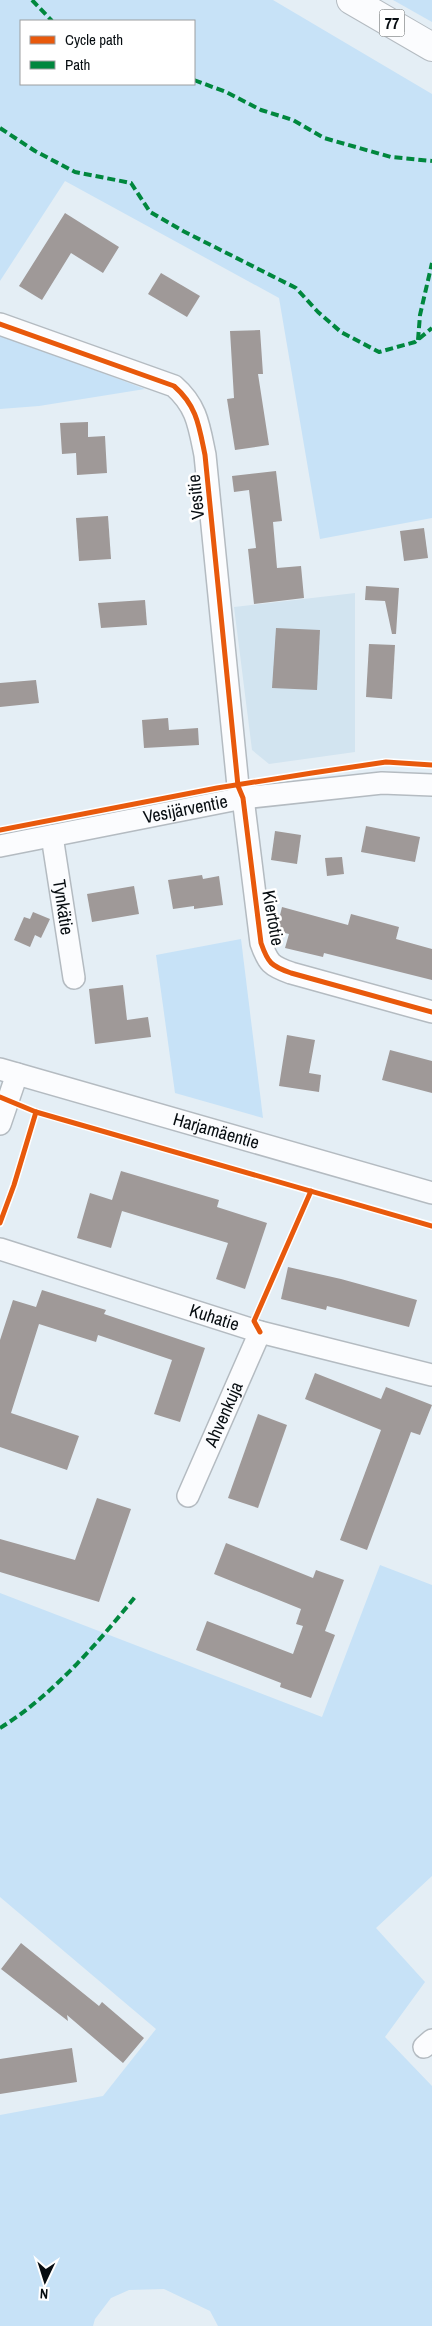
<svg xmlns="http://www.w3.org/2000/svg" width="432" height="2326" viewBox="0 0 432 2326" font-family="'Archivo Narrow',sans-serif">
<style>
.built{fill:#d2e4f0}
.green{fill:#c7e2f7;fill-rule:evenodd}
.building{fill:#9f9998}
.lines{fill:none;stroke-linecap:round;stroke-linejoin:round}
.minor-casing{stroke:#b4bbc1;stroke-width:24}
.major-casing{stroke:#b4bbc1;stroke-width:30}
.minor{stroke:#fbfcfe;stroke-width:21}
.major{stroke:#fbfcfe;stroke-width:28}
.quiet{stroke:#00873e;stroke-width:4;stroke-dasharray:8 4;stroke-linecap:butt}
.cycleway-casing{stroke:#fff;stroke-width:8}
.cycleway{stroke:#e8590c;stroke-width:5}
.labels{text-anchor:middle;stroke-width:5;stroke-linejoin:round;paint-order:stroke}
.shield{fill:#fff;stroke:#515658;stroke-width:1}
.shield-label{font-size:16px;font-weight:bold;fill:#070d11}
.street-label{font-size:18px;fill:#070d11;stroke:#fff}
</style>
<rect width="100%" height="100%" fill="#e4eef5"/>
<polygon class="built" points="355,593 355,752 269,764 252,750 234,607"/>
<g class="green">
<path d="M0 0H273L432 94V518L320 539 279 298 65 181 0 281ZM21 21H194V84H21Z"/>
<polygon points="393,0 432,0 432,22"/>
<polygon points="0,336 13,339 145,389 39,406 0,409"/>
<polygon points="241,939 263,1118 175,1093 156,955"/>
<polygon points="380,1565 432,1585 432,1876 376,1928 425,1982 385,2037 432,2086 432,2326 218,2326 210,2311 164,2289 129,2290 111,2298 95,2319 93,2326 0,2326 0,2115 103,2096 156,2029 0,1897 0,1593 322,1717"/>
</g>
<g class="building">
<polygon points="65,213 119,247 103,273 71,253 42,300 19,286"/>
<polygon points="161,273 200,296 187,317 148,294"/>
<polygon points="260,330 263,374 258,374 269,445 235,450 227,399 234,398 230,331"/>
<polygon points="88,422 88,437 105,436 107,473 77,475 76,453 62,454 60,423"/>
<polygon points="276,471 282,521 273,522 277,568 301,566 304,598 254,604 248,549 256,548 249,490 234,492 232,476"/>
<polygon points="108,516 111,559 79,561 76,518"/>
<polygon points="424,528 428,558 404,561 400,531"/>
<polygon points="366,586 399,588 396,634 392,634 385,601 365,600"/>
<polygon points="145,600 147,625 101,628 98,603"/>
<polygon points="276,628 320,630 317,690 272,688"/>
<polygon points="369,644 395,645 392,699 366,697"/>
<polygon points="36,680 39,703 0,707 0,683"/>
<polygon points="168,718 169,730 198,728 199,745 144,748 142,720"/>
<polygon points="366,826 420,837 415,862 361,852"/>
<polygon points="275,831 301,835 297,864 271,860"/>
<polygon points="342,857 344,874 327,876 325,858"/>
<polygon points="202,875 203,879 219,876 223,905 194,909 194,906 173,909 168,880"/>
<polygon points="134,886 139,914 92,922 87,894"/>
<polygon points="282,907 348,925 351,914 399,927 396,939 432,949 432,980 324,953 323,957 285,948 289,934 276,931"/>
<polygon points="33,912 50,919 41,938 35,935 30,947 14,940 24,917 30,919"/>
<polygon points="123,985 127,1020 148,1017 151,1037 95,1044 89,989"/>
<polygon points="287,1035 315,1040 309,1073 321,1075 319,1092 279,1086"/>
<polygon points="390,1050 432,1061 432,1093 382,1080"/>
<polygon points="121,1171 219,1200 217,1207 267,1223 245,1289 216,1279 228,1243 122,1211 111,1248 77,1238 90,1193 112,1200"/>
<polygon points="288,1267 341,1279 417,1300 409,1327 327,1306 326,1310 281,1299"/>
<polygon points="42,1290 106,1310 104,1314 205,1348 180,1422 154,1414 172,1360 98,1335 96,1342 39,1324 11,1413 79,1436 67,1470 0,1447 0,1340 13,1300 36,1307"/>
<polygon points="315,1373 381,1399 386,1387 432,1405 420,1435 411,1432 367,1550 340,1540 381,1430 305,1399"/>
<polygon points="258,1414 287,1425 258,1508 228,1498"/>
<polygon points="97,1498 131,1509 99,1602 0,1572 0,1539 75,1560"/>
<polygon points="226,1543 313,1578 316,1570 344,1580 325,1631 335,1635 311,1698 280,1687 281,1683 196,1650 207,1621 293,1654 303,1626 296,1624 301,1609 214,1574"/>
<polygon points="21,1943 99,2006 102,2002 144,2038 123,2063 67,2015 68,2021 1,1969"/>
<polygon points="72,2048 77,2082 0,2094 0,2059"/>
</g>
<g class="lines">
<defs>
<g id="minor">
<path d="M0 324 174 386C197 406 199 426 205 455L238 786 243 798 261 943C268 963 271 966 291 973L432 1012"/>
<path id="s1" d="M52 836 74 978"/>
<path id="s2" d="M0 846 243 798 382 783 432 785"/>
<path id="s3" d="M0 1069 432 1193"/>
<polyline points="0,1124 17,1074"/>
<path id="s4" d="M0 1249 260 1332 432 1375"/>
<path id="s5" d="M188 1496 260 1332"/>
<polyline points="424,2047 432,2040"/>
</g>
<polyline id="major" points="351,0 432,47"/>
</defs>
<use href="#minor" class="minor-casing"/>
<use href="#major" class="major-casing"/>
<use href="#minor" class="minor"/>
<use href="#major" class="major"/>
<g class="quiet">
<polyline points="32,0 52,21"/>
<polyline points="194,80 226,92 261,110 293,120 324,138 391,157 432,161"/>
<polyline points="0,128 35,151 75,172 131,183 150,212 183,231 296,288 318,312 341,332 379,352 415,342 432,328"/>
<polyline points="418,340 420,315 432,263"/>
<path d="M0 1728C52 1696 97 1644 135 1597"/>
</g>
<defs>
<g id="cycleway">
<path d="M0 324 174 386C197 406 199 426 205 455L238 786 243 798 261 943C268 963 271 966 291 973L432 1012"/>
<polyline points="0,830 217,788 312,773 386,762 432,765"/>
<polyline points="0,1097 36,1112 432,1226"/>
<polyline points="0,1223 14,1185 36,1112"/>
<polyline points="260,1332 254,1321 311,1191"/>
</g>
</defs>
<use href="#cycleway" class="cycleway-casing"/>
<use href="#cycleway" class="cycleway"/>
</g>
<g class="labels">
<rect class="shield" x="379.5" y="9.5" width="25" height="27" rx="4"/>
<g class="shield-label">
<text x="392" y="29">77</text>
</g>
<g class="street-label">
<text transform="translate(196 497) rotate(-96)" y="6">Vesitie</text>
<text dy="6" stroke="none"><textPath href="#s2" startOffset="189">Vesijärventie</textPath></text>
<text dy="6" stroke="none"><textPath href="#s1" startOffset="72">Tynkätie</textPath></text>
<text transform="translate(273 918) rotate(80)" y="6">Kiertotie</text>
<text dy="6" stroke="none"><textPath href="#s3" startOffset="225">Harjamäentie</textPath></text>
<text dy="6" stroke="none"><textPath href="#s4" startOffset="225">Kuhatie</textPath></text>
<text dy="6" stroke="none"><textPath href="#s5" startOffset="89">Ahvenkuja</textPath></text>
</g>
</g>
<rect x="20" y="20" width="175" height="65" fill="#ffffff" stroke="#9c9ea0"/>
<rect x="30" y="36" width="25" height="8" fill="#e8590c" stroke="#9c9ea0"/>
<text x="65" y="45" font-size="15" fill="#070d11">Cycle path</text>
<rect x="30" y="61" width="25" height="8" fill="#00873e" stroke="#9c9ea0"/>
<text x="65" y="70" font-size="15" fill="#070d11">Path</text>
<g transform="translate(45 2281) rotate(184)" stroke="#ffffff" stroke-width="4" paint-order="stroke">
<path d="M0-4L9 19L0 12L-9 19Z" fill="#070d11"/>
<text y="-8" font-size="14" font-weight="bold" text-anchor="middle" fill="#070d11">N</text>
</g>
</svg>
